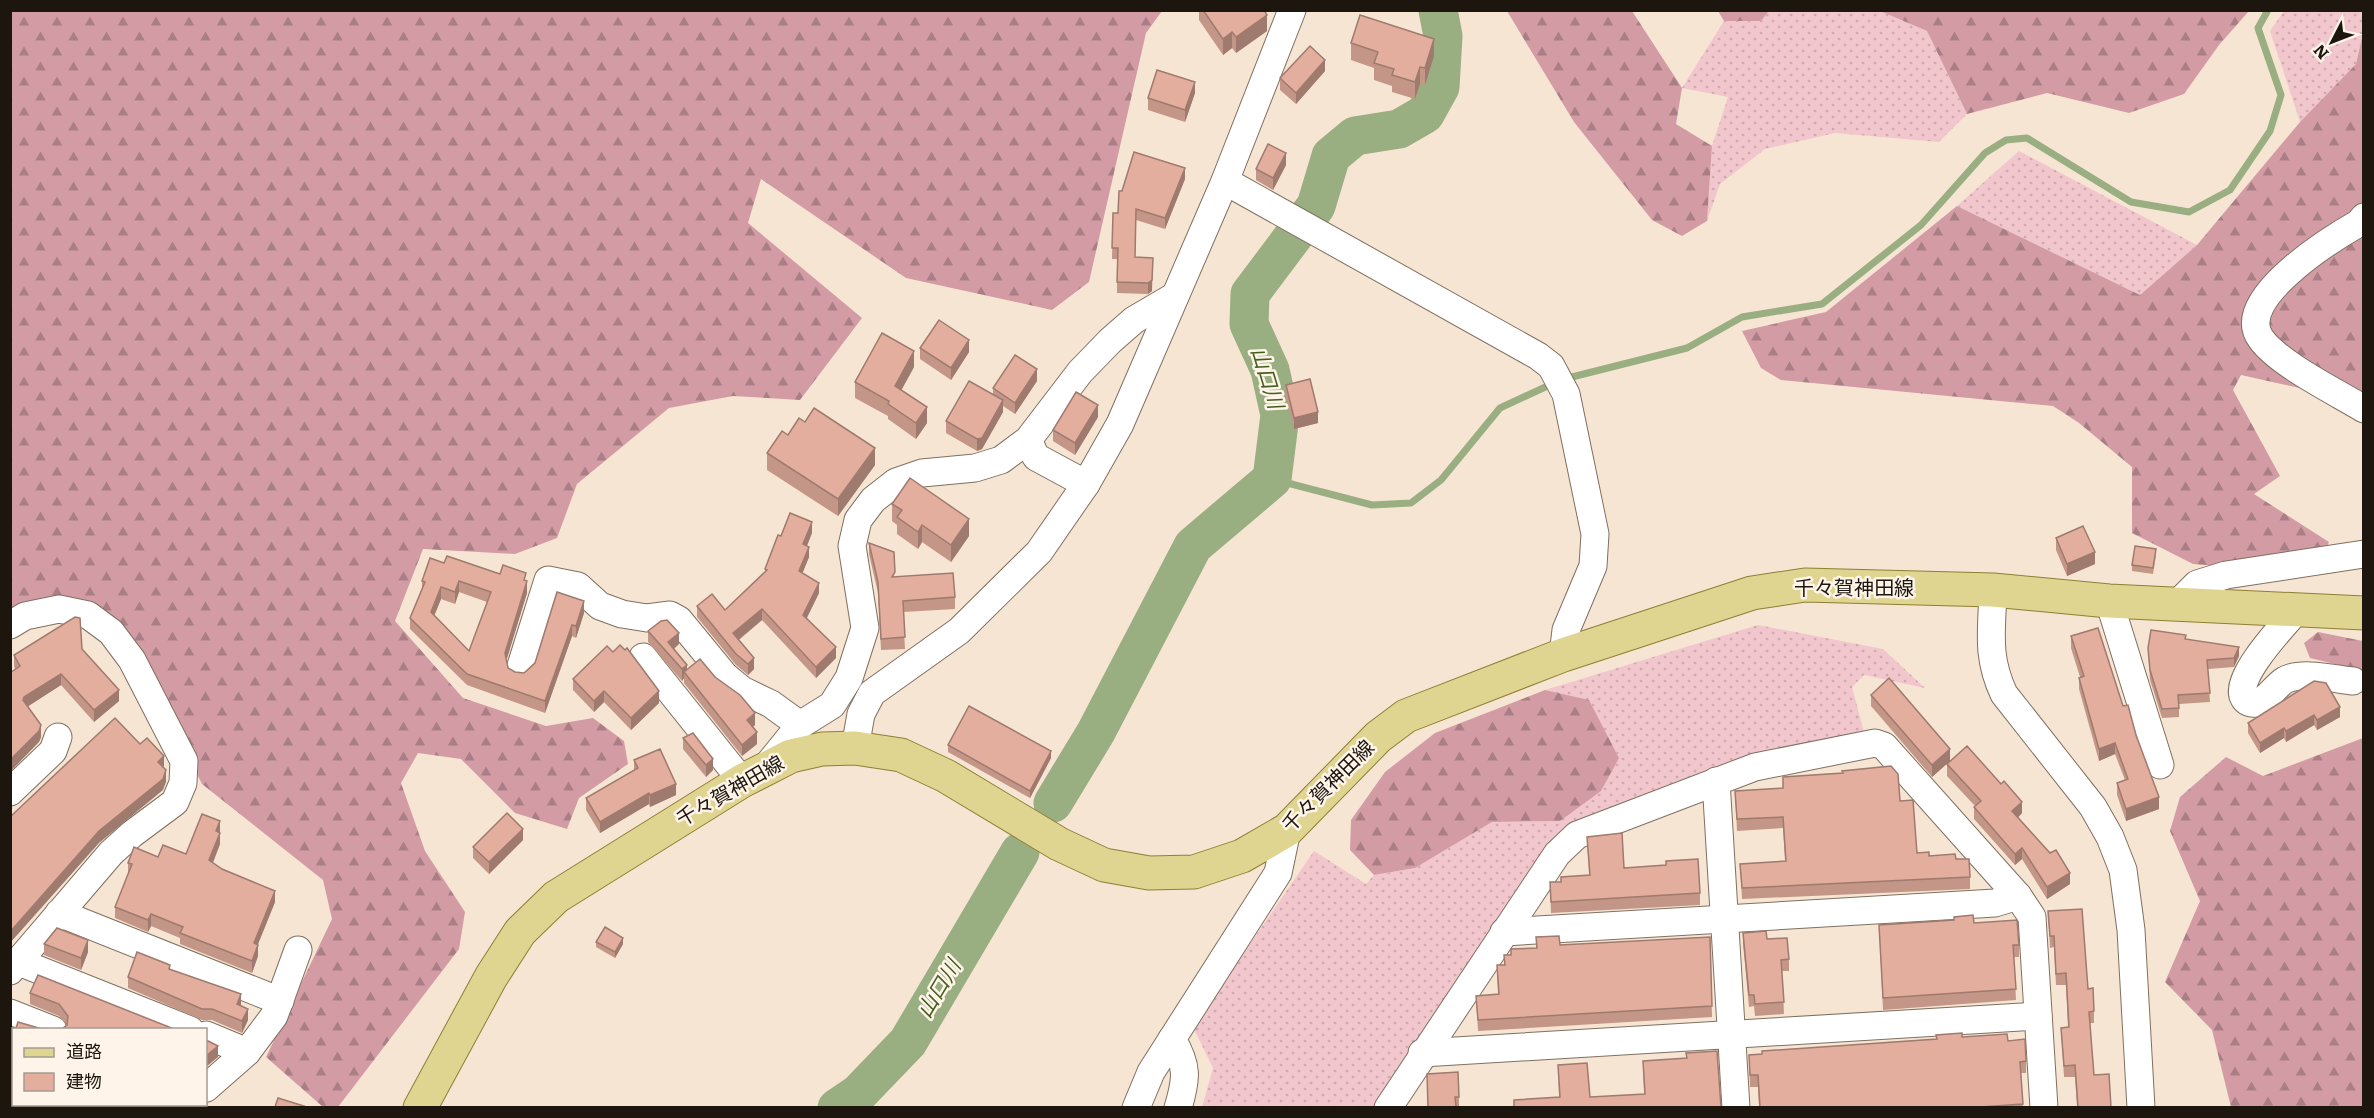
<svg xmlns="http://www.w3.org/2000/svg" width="2374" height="1118" viewBox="0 0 2374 1118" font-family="Literata,'Noto Sans JP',serif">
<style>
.grass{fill:url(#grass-dots)}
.forest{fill:url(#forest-firs)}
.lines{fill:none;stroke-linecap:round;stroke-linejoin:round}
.stream{stroke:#99ae81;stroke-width:7}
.river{stroke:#99ae81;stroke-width:39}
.minor-casing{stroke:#7f7060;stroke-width:29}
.major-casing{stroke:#8e7f34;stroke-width:35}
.minor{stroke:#fff;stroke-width:27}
.major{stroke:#e0d491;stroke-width:33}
.wall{fill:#c39687;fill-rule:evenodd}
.shaded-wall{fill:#9f7a6e}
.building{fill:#e3ae9d;stroke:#9f7a6e;stroke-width:1.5;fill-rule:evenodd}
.labels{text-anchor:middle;stroke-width:5;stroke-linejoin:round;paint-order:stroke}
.street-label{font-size:20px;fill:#1c160f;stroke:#fef4e9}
.water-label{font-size:21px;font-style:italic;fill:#45601e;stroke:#fef4e9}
</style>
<defs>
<pattern id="grass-dots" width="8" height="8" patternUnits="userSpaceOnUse" patternTransform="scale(1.5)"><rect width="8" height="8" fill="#f2c6cd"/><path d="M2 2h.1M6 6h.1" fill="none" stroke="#cfa9af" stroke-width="1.8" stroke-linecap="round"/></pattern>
<pattern id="forest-firs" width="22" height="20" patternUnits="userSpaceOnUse" patternTransform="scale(1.5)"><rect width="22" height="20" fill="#d39ca5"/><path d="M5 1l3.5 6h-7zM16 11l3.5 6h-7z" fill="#aa7e85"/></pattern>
</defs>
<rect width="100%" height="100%" fill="#f7e5d3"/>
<g class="grass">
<polygon points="1769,11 1880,11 1927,31 1967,114 1939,142 1835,133 1765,149 1720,184 1707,221 1712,146 1728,97 1682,88 1724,21 1761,21"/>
<polygon points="2284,11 2363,11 2363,33 2356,64 2300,122 2270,31"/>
<polygon points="2019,151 2197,245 2140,295 1957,206"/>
<polygon points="1758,625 1883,649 1925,688 1864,675 1852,687 1865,736 1566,833 1377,1107 1202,1107 1213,1068 1193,1027 1314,851 1366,884 1374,875 1415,868 1492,822 1560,821 1619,758 1589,701 1545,690"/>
</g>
<g class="forest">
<polygon points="11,11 1162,11 1146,33 1089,282 1052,310 906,278 761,179 748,223 862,318 800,400 733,396 669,408 577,484 557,538 515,554 423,549 395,621 463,698 546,726 593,718 624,741 628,764 579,798 567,829 515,813 461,759 418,753 401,783 425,851 465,912 459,949 338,1107 323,1107 266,1057 332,919 323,880 202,784 127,636 92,606 55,595 11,631"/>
<polygon points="1507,11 1632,11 1682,88 1676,124 1712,146 1707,221 1682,236 1652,220 1574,122"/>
<polygon points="1718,11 1769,11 1761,21 1724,21"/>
<polygon points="1880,11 2249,11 2219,45 2184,94 2129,113 2047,93 1967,114 1927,31"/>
<polygon points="2363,33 2363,402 2241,375 2233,390 2280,476 2254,494 2329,542 2316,573 2193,564 2132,533 2132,467 2079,423 2053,406 1781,380 1761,368 1742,331 1826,312 1957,206 2140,295 2197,245 2300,122 2356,64"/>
<polygon points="2318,632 2363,641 2363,671 2310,658 2304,643"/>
<polygon points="1545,690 1589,700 1619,758 1601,791 1560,821 1492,822 1415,868 1374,875 1350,850 1351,820 1385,772 1435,733"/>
<polygon points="2363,738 2363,1107 2231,1107 2212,1030 2165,982 2200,901 2170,831 2180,797 2226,757 2263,776"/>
</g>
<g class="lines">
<g class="stream">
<polyline points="1564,379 1687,348 1742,317 1822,304 1921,225 1985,153 2006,140 2027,138 2131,202 2189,212 2230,190 2270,131 2281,95 2258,28 2268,10"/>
<polyline points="1272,479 1372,505 1411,503 1441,480 1500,408 1554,383"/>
</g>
<g class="river">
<polyline points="1053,803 1096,732 1193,546 1272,479 1280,415 1270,370 1249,324 1250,294 1316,206 1331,156 1355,136 1399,129 1425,114 1440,87 1443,36 1438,10"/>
<polyline points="837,1108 859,1093 908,1042 1020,852"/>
</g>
<defs>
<g id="minor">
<polyline points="1225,181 1538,356 1551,366 1566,394 1595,534 1593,566 1566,630 1563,655"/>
<path d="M2364 217 2359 223C2331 239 2232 300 2261 339 2279 364 2336 392 2364 409"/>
<polyline points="1028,440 1036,457 1086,484"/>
<path d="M1993 590C1992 630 1986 656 2004 694L2093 807 2110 837 2123 870 2131 930 2141 1108"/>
<polyline points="2109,601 2160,765"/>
<polyline points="2178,603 2197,584 2226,575 2364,554"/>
<path d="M2297 610C2285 624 2232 679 2244 698 2246 702 2251 704 2256 703 2267 701 2275 686 2285 680 2302 671 2334 679 2353 681"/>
<polyline points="10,625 25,616 59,609 88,615 111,632 132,660 184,761 183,783 175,802 132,834 111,853 10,971"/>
<polyline points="643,657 742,781"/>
<polyline points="520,669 548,580 578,586 600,606 622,614 647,618 670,615 679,620 725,676 742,690 771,704 800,725"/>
<polyline points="855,748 861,714 872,693 959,631 1039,552 1086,484 1120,424 1225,181 1292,10"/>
<polyline points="766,767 800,725 832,705 849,678 865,628 852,546 858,520 873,500 896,482 922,473 975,468 1001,460 1028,440 1080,372 1110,341 1134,320 1175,296"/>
<polyline points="1716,781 1736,1108"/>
<polyline points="10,792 53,751 58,737"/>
<polyline points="59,913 280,1001"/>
<polyline points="1504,932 1995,903 2018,896"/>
<polyline points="19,962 190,1030"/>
<polyline points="10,1013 53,1030"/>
<polyline points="206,1035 247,1052"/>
<path d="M1172 1039C1188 1066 1187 1078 1178 1108"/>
<polyline points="1422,1053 2038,1016"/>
<polyline points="10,1074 14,1075"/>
<polyline points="206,1088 247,1052 274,1016 298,950"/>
<polyline points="88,1104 96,1108"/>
<polyline points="191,1108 193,1104"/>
<polyline points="1136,1108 1151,1072 1278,873 1287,830"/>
<polyline points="1388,1108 1557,854 1577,835 1755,767 1875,743 1884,746 2018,896 2032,917 2044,1108"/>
</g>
<polyline id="major" points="420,1108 491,977 520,932 556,897 742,781 791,756 822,749 855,748 901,755 946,776 1059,844 1104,865 1149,873 1194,872 1242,856 1287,830 1378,737 1406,716 1563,655 1752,593 1805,585 1993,590 2109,601 2364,613"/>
</defs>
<use href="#minor" class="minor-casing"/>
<use href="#major" class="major-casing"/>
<use href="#minor" class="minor"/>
<use href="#major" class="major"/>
</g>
<g class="wall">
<polygon points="1199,10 1264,10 1267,31 1236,53 1232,48 1223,55 1199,20"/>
<polygon points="1351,43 1434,56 1425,85 1420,84 1415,99 1392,92 1392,86 1374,80 1374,68 1351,60"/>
<polygon points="1325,71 1296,104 1280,90 1280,78"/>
<polygon points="1195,93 1185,122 1148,110 1148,98"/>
<polygon points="1286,165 1273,190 1256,180 1256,169"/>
<polygon points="1185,179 1165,229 1136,220 1135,257 1152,291 1148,294 1117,293 1117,259 1112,259 1113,213 1118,213 1122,191"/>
<polygon points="920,348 969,352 951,380 920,359"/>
<polygon points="914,367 901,390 927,423 916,439 888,419 888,416 855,398 855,382"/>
<polygon points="1037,381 1015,414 1003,406 1003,412 982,449 977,451 946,433 946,421 993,394 993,388"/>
<polygon points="1286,385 1318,423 1294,429 1286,397"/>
<polygon points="1098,417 1075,455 1053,441 1053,430"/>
<polygon points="805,422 875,465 838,516 767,470 767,453"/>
<polygon points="892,504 969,536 951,562 922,542 918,549 897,534 897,525 892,521"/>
<polygon points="812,533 807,546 809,557 802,573 819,593 807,618 836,658 816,678 762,620 739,640 754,669 748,675 736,665 697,617 697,606 725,610 765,572 765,569 781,536"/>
<polygon points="2056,538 2095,564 2067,576 2056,550"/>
<polygon points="869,543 895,577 955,597 955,609 903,612 905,649 881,650 878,593 869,554"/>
<polygon points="2156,555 2153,574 2132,571 2132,565"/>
<path d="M500 574 526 581 527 593 506 660 508 668 515 672 524 673 584 613 576 638 572 636 545 713 467 685 410 629V618L422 588V581ZM459 592 487 602 469 651 434 615 441 599 455 604Z"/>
<polygon points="648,631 679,644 674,649 687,670 755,725 753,727 757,744 742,756 684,683 684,678 682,681 648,642"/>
<polygon points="2071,636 2123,706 2136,735 2159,809 2126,821 2117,795 2117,783 2125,780 2115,754 2099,761 2079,689 2079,678 2080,677 2071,648"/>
<polygon points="2186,639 2239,656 2234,667 2208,669 2210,702 2179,704 2179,717 2162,718 2150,680 2148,648"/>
<polygon points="82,649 119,701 94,722 61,685 28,706 41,737 39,742 15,669 14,666 14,655"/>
<polygon points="573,679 659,703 631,730 604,702 594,712 573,690"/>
<polygon points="2314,681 2340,717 2317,730 2314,725 2286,742 2284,738 2260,753 2248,733 2248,723"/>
<polygon points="1871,695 1950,761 1932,777 1871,706"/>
<polygon points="683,738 713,770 706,777 683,749"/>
<polygon points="948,745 1051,758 1030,798 948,752"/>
<polygon points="634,760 676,795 650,807 649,804 600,833 586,810 586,798 634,770"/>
<polygon points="1947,764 2022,813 2018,818 2070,884 2047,899 2022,859 2015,865 1974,819 1974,807 1975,806 1947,776"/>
<polygon points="1783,777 1900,801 1917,853 1956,859 1970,877 1970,889 1742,899 1740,864 1785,861 1783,828 1737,831 1735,791 1783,788"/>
<polygon points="220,821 220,844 213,863 275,902 258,944 258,956 252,973 180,944 180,938 151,926 148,932 115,918 115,907 128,874 128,863 158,857 186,854"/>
<polygon points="1587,837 1624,868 1700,893 1700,905 1551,913 1550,882 1561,882 1589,875"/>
<polygon points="523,840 489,874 473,858 473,847"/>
<polygon points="2048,911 2088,989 2094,1011 2094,1023 2090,1023 2094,1075 2111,1107 2077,1107 2075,1077 2064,1077 2061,1028 2068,1028 2066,985 2056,985 2054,947 2050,948"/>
<polygon points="1879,925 2019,945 2019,957 2014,957 2016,1000 1883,1010"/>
<polygon points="1743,933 1767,939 1789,959 1789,971 1782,971 1784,1014 1755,1016 1754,1006 1749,1007 1743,944"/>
<polygon points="1536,937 1560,945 1710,937 1712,1017 1478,1031 1476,996 1498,994 1497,965 1504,965 1504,955 1511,955 1536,948"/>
<polygon points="596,942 623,944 615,958 596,947"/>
<polygon points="44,944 88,952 81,970 44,955"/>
<polygon points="170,969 241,1005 248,1020 242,1033 212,1020 202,1020 128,988 128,977"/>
<polygon points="30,993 174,1029 67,1025 59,1016 30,1004"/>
<polygon points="1962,1037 2008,1041 2026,1061 2026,1073 2021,1073 2023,1107 1759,1107 1758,1087 1750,1087 1749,1055"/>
<polygon points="1643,1061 1721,1107 1514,1107 1514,1100 1559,1097 1558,1065 1590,1097 1644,1094"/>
<polygon points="1427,1074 1459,1097 1459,1107 1428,1107"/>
</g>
<g class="shaded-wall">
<polygon points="1267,15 1267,31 1236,53 1236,37"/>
<polygon points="1232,32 1232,48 1223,55 1223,39"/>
<polygon points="1434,39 1434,56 1425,85 1425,68"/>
<polygon points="1325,60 1325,71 1296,104 1296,93"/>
<polygon points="1420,67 1420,84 1415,99 1415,82"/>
<polygon points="1195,82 1195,93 1185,122 1185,110"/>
<polygon points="1286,153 1286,165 1273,190 1273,178"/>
<polygon points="1185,168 1185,179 1165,229 1165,218"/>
<polygon points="1153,258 1152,291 1148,294 1148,283"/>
<polygon points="969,340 969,352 951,380 951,368"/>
<polygon points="914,351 914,367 895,402 895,386"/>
<polygon points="1037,369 1037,381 1015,414 1015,403"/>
<polygon points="1003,400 1003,412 982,449 977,451 977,439"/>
<polygon points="1098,405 1098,417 1075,455 1075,443"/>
<polygon points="927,407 927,423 916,439 916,423"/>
<polygon points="1318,412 1318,423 1294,429 1294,418"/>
<polygon points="875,448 875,465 838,516 838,499"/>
<polygon points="969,519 969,536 951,562 951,545"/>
<polygon points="812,522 812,533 803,555 803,544"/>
<polygon points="922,525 922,542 918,549 918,532"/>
<polygon points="809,547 809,557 799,582 799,571"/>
<polygon points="2095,552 2095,564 2067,576 2067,564"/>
<polygon points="459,581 459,592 455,604 455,592"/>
<polygon points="527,581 527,593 505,665 505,653"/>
<polygon points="819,583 819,593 803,625 803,615"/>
<polygon points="441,587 441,599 431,624 431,612"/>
<polygon points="584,601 584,613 576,638 576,626"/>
<polygon points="762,609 762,620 733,644 733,633"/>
<polygon points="572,625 572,636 545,713 545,701"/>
<polygon points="679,633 679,644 668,653 668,642"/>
<polygon points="836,647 836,658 816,678 816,667"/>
<polygon points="2239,647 2239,656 2234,667 2234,658"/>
<polygon points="754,658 754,669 748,675 748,664"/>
<polygon points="687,665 687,675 684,672 684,678 682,681 682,669"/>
<polygon points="61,674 61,685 24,709 23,700 24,697"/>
<polygon points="119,690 119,701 94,722 94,710"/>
<polygon points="604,691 604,702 594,712 594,701"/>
<polygon points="659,691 659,703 631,730 631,718"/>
<polygon points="2340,707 2340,717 2317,730 2317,720"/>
<polygon points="755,713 755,725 747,731 747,720"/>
<polygon points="2314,715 2314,725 2286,742 2286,731"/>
<polygon points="41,725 41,737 39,742 10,772 10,760"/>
<polygon points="2284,728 2284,738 2260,753 2260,743"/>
<polygon points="757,732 757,744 742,756 742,745"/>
<polygon points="2115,743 2115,754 2099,761 2099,749"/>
<polygon points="1950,749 1950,761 1932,777 1932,765"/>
<polygon points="1051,751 1051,758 1030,798 1030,791"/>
<polygon points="164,756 164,767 158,762"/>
<polygon points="713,759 713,770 706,777 706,765"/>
<polygon points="166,770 166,782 163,790 99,843 10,943 10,932 99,831"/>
<polygon points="676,784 676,795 650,807 650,795"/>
<polygon points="649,793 649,804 600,833 600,822"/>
<polygon points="2159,797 2159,809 2126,821 2126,809"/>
<polygon points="2022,802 2022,813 2012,823 2012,811"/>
<polygon points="220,821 220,833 216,831"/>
<polygon points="523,829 523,840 489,874 489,862"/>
<polygon points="220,833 220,844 209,872 209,860"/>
<polygon points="2022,848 2022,859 2015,865 2015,854"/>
<polygon points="2070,873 2070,884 2047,899 2047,887"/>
<polygon points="275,891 275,902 254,954 254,943"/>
<polygon points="151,914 151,926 148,932 148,920"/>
<polygon points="623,938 623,944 615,958 615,952"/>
<polygon points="88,940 88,952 81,970 81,958"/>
<polygon points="258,945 258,956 252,973 252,961"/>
<polygon points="241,994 241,1006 237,1004"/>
<polygon points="248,1009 248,1020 242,1033 242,1021"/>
<polygon points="218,1046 218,1057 206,1067 206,1056"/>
<polygon points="10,1048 14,1048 14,1059 10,1060"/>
<polygon points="166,1104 170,1104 169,1107 164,1107"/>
</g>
<g class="building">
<polygon points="1203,10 1264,10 1267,15 1236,37 1232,32 1223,39"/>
<polygon points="1360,15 1434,39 1425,68 1420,67 1415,82 1392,75 1394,69 1374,63 1378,52 1351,43"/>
<polygon points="1310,46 1325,60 1296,93 1280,78"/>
<polygon points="1157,70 1195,82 1185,110 1148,98"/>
<polygon points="1268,144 1286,153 1273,178 1256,169"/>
<polygon points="1134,152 1185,168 1165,218 1136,209 1135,257 1153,258 1152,280 1148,283 1117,282 1118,248 1112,248 1113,213 1118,213 1119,191 1122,191"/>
<polygon points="939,320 969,340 951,368 920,348"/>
<polygon points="882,333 914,351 895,386 927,407 916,423 888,404 889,401 855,382"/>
<polygon points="1015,355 1037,369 1015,403 993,388"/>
<polygon points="1310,379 1318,412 1294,418 1286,385"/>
<polygon points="969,381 1003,400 982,438 977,439 946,421"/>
<polygon points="1076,392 1098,405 1075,443 1053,430"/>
<polygon points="814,408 875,448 838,499 767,453 782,431 788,435 799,418 805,422"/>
<polygon points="910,478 969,519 951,545 922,525 918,532 897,517 902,510 892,504"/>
<polygon points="790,513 812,522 803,544 809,547 799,571 819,583 803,615 836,647 816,667 762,609 733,633 754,658 748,664 736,654 697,606 712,594 725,610 767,570 765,569 778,535 781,536"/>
<polygon points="2083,526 2095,552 2067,564 2056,538"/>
<polygon points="869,543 894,552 895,572 892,577 953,573 955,597 903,601 905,637 881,639 878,582"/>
<polygon points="2135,546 2156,549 2153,568 2132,565"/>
<path d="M447 556 500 574 503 565 526 573 524 580 527 581 505 653 508 668 515 672 524 673 535 663 557 592 584 601 576 626 572 625 545 701 467 674 410 618 425 582 422 581 430 558 444 563ZM459 581 491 592 469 651 431 612 441 587 455 592Z"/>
<polygon points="75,617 80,618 82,649 119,690 94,710 61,674 24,697 23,700 41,725 39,731 10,760 10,673 20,666 14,655"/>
<polygon points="667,620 679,633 668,642 687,665 682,669 648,631 661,621"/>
<polygon points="2098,628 2123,706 2128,705 2136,735 2159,797 2126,809 2117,783 2128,779 2115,743 2099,749 2079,678 2084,676 2071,636"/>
<polygon points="2151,630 2186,635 2185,639 2239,647 2234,658 2207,660 2210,693 2178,695 2179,708 2162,709 2150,670 2148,648"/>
<polygon points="620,645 625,650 627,648 659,691 631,718 604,691 594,701 573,679 607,646 613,652"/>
<polygon points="700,659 715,677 740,695 755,713 747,720 757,732 742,745 684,672"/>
<polygon points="1889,678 1950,749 1932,765 1871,695"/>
<polygon points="2314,681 2326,683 2340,707 2317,720 2314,715 2286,731 2284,728 2260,743 2248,723"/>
<polygon points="969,706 1051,751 1030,791 948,745"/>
<polygon points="115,718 140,744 147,738 164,756 158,762 166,770 163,779 99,831 10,932 10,817"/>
<polygon points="693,733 713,759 706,765 683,738"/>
<polygon points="1967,746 2001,784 2004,781 2022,802 2012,811 2050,853 2056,850 2070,873 2047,887 2022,848 2015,854 1974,807 1981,801 1947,764"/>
<polygon points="660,749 676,784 650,795 649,793 600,822 586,798 638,768 634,760"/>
<polygon points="1891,766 1898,774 1900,801 1913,800 1917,853 1929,852 1929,856 1955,854 1956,859 1969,859 1970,877 1742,888 1740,864 1786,861 1783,817 1737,819 1735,791 1783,788 1783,777 1843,773 1842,771"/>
<polygon points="507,813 523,829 489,862 473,847"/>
<polygon points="202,814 220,821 216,831 220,833 209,860 222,869 275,891 254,943 258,945 252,961 180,933 183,927 151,914 148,920 115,907 132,864 128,863 134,847 158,857 163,845 186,854"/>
<polygon points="1622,833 1624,868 1666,865 1666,861 1698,859 1700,893 1551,902 1550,882 1561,882 1561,877 1590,875 1587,837"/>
<polygon points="2082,909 2088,989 2093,988 2094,1011 2089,1012 2094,1075 2109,1074 2111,1107 2078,1107 2075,1065 2064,1066 2061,1028 2069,1027 2066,973 2056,974 2054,936 2050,936 2048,911"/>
<polygon points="1973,915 1974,923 2017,920 2019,945 2013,945 2016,989 1883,998 1879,925 1954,920 1954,917"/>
<polygon points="605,927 623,938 615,952 596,942"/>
<polygon points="57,928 88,940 81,958 44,944"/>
<polygon points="1766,931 1767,939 1787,938 1789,959 1781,960 1784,1002 1755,1004 1754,995 1749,995 1743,933"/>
<polygon points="1559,936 1560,945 1710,937 1712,1006 1478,1020 1476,996 1499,994 1497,965 1505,965 1504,955 1511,955 1511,949 1537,948 1536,937"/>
<polygon points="137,952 170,965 169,969 241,994 237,1004 248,1009 242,1021 212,1009 202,1009 128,977"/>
<polygon points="38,975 174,1029 62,1029 67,1025 68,1016 59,1004 30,993"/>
<polygon points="18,1022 42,1029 14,1029 14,1048 10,1048 10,1026 16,1028"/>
<polygon points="1962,1033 1962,1037 2007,1034 2008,1041 2025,1039 2026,1061 2020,1062 2023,1104 1980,1107 1760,1107 1758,1075 1750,1075 1749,1055 1762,1054 1762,1051 1937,1039 1936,1035"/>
<polygon points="206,1040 218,1046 206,1056"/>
<polygon points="1717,1051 1721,1107 1514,1107 1514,1100 1560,1097 1558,1065 1587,1063 1590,1097 1645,1094 1643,1061 1687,1058 1686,1053"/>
<polygon points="1458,1072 1459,1097 1455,1097 1456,1107 1428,1107 1427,1074"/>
<polygon points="14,1078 14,1104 78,1104 83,1107 10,1107 10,1079"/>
<polygon points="278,1098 307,1107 275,1107"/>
<polygon points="108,1104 166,1104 164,1107 106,1107"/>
</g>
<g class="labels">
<g class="street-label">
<text x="1854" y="595">千々賀神田線</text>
<text transform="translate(1328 786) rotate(-45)" y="7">千々賀神田線</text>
<text transform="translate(730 791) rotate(-30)" y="7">千々賀神田線</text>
</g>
<g class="water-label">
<text transform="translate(1267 378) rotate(73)" y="7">山口川</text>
<text transform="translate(939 989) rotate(-59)" y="7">山口川</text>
</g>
</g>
<rect width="2374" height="1118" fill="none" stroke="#1c160f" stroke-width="24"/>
<rect x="12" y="1028" width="195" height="78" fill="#fef4e9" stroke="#a49b92" stroke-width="1.5"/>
<rect x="24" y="1048" width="30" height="9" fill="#e0d491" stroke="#a49b92" stroke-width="1.5"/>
<text x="66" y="1058" font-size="18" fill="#1c160f">道路</text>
<rect x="24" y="1073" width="30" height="18" fill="#e3ae9d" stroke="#a49b92" stroke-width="1.5"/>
<text x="66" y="1088" font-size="18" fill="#1c160f">建物</text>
<g transform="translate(2332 42) rotate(228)" stroke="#fef4e9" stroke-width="4.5" paint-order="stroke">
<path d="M0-4.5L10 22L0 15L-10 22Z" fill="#1c160f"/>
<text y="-9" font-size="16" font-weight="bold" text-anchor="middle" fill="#1c160f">N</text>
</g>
</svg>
